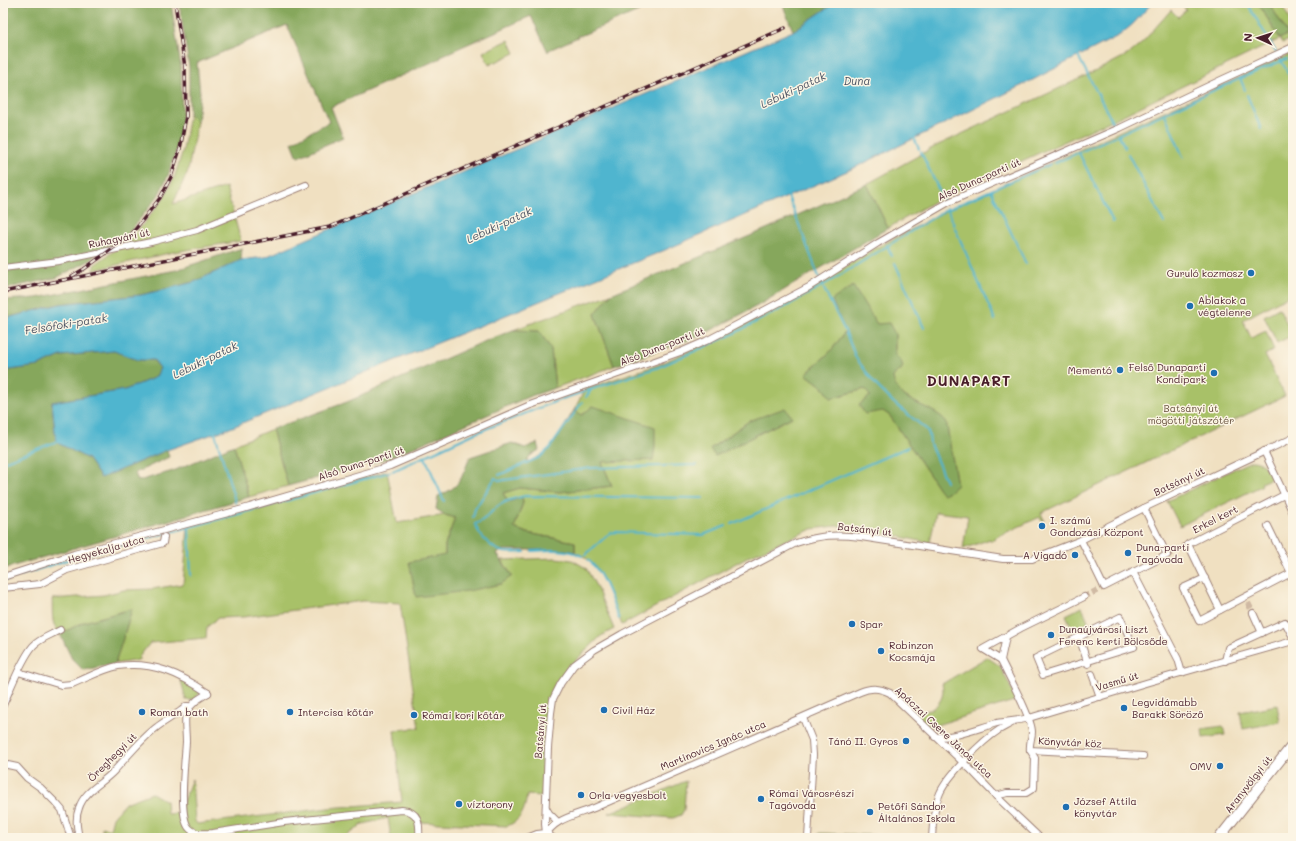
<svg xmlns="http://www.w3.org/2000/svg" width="1296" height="841" viewBox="0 0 1296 841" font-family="Mali,sans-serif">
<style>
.green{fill:#a8c167;stroke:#797049;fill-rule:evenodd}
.forest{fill:#86a75c;stroke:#686344}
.water{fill:#50b5cf;stroke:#4d6a7d}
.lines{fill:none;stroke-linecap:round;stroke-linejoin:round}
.stream{stroke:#50b5cf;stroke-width:2}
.street-tunnel{stroke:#cfb9a3;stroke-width:6;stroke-dasharray:6 3;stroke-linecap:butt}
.street-casing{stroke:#9d8076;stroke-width:8}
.secondary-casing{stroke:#9d8076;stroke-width:11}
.street{stroke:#fff;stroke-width:6}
.secondary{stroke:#fff;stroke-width:9}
.rail-casing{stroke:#4a1f2b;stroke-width:3.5}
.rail{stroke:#fcf5e5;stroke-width:2;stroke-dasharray:6;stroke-linecap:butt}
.poi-dot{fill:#1f6fb2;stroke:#fcf5e5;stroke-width:1.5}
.labels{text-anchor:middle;stroke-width:3;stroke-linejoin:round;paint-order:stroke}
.street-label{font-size:10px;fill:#4a1f2b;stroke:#fcf5e5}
.poi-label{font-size:10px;fill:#4a1f2b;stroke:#fcf5e5;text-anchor:start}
.park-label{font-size:10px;fill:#66503d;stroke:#fcf5e5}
.water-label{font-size:11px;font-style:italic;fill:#4c5464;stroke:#fcf5e5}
.district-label{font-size:14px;font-weight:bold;letter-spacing:1px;fill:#4a1f2b;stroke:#fcf5e5}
</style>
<rect width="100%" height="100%" fill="#fcf5e5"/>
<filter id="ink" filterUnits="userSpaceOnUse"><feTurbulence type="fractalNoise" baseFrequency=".025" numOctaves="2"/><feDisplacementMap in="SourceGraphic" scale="8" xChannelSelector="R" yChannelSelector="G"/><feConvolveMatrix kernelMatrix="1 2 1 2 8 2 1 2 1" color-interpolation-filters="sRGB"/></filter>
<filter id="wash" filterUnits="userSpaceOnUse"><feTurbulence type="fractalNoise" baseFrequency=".012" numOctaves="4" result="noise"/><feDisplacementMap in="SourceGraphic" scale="16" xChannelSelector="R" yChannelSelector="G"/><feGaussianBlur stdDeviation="0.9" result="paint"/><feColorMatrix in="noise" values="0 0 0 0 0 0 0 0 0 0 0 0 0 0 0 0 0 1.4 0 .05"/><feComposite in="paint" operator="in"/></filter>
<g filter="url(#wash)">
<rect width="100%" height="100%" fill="#f0e0c1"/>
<g class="green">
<polygon points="1181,3 1258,3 1280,39 1288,34 1269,3 1280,3 1293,24 1293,38 1282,43 1280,39 1119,117 942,197 888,228 867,184 936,146 1096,71 1129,54 1140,45 1171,10 1178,17 1186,10"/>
<polygon points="509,40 515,53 489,65 483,52"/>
<path d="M1290 54 1293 58V293L1243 320 1251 338 1266 331 1274 350 1265 355 1285 396 1041 513 1044 520 1042 521 1040 517 994 538 995 539 991 541 990 539 963 549 968 516 936 512 930 543 854 527 836 526 812 529 749 556 622 625C615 609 603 572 591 562 586 557 581 555 575 552V542L527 533 514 528 523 503 522 497 508 502 503 493 520 488 560 492 612 486 602 462 593 406 582 415 574 410 585 389 660 364 756 319 814 286 874 249 951 208ZM845 332 895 334V355L901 361C900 364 893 376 893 378 889 396 936 409 946 421L957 485 939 489 890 416 883 411 865 389 831 398 823 387 806 374 830 352ZM792 417 715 456 710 449 749 421Z"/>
<polygon points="189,114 197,122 188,171 173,204 226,187 241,241 174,252 94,270 94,265 132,238 163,199 174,178 183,150"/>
<polygon points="611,294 595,314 614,366 555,388 551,349 539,331 513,330"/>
<polygon points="1279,308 1293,335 1277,343 1264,316"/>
<polygon points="272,429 288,486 249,497 234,445"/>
<path d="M1251 461C1262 461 1267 468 1272 478L1261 483 1262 485 1259 487 1180 526 1167 501Z"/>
<path d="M387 471 397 523 445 515 455 518 445 545V555L512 576 502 560 556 558 572 560 586 568 596 586 614 629 601 636 567 669 552 695 546 725 542 796 527 795C525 809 522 820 507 826L418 822 417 838H391L388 818 360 825 358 828 344 838H102V827L110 829 113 817 125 803 152 793 166 801 167 814 178 813 192 779 195 821 197 824 328 808 402 802 394 730 419 728 400 603 363 601 243 617 218 618 207 627 206 638 150 643 139 657V660L115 664 132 609 84 622 60 634C50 625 53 611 52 599L104 595 124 590 152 589 183 584 188 526Z"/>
<polygon points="1082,607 1089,623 1073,630 1066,615"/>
<path d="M987 657 1000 666 1017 700 930 727 913 711 914 710C931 716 947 701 942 684Z"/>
<polygon points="180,677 200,689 200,693 193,700 186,700"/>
<polygon points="1277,705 1280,722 1243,729 1240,712"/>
<polygon points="1223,726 1225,735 1203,738 1202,729"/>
<polygon points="686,781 684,810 681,815 673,818 609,813"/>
<polygon points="819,833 874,835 873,838 819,838"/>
</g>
<g class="forest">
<polygon points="3,3 171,3 181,67 182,115 177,148 168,176 158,196 128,234 96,253 91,260 56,278 3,289"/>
<polygon points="179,3 657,3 580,36 579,35 577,36 578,37 549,50 548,52 531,16 441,56 441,58 331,107 343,137 298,157 292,142 329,122 287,25 197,63 200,93 197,122 189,114 189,67"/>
<polygon points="782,3 835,3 793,31"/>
<polygon points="1258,3 1269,3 1288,34 1280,39"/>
<polygon points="867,184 888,228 759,305 700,336 614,366 595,314 611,294 764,230"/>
<polygon points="242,248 241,260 194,282 141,295 60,304 3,319 3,300 36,298 176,270"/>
<path d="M853 286 877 324 889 323 895 334V355L901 361 903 366 901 370 897 372 893 377C896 403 931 404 946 421L957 485 949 492 943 494 939 489 890 416 883 411 865 414 859 405 870 396 865 389 831 398 823 387 806 374 830 352 845 332 832 300Z"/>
<polygon points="513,330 539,331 551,349 555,388 528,397 387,459 288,486 272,429 347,402 483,342"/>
<polygon points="114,351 138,360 153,360 160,368 156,377 125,390 52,402 56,442 88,459 101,478 167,450 169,457 135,473 138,481 173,471 234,445 249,497 3,569 3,371 38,366 61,356"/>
<path d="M593 406 655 427V447L653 460 602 462 612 486 560 492 520 488 503 493 508 502 522 497 523 503 514 528 527 533 575 542V552L566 550H503L497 554 512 576 501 584 468 591 416 597 409 562 445 555V545L455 518 445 515 436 509 438 496C461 487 461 478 470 457L512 443 525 448 537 443 539 450 530 456 527 460 528 462 544 454 555 442 574 410 582 415Z"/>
<polygon points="785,408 792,417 715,456 710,449 749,421"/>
<polygon points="132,609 115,664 83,670 72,659 60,634 84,622"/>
</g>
<polygon class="water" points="835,3 1152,3 1133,24 1120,35 1021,86 854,168 665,250 230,428 167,450 101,478 88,459 56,442 52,402 125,390 156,377 160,368 154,360 138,360 114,351 61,356 38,366 3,371 3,319 60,304 141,295 194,282 241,260 265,257 793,31"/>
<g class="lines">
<g class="stream">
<polyline points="1247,3 1293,81"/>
<polyline points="1078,56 1115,127"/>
<polyline points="1290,57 1293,56"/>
<polyline points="1240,78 1245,90"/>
<polyline points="1247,95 1261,129"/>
<polyline points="1165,114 1183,157"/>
<polyline points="1119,135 1125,148"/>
<polyline points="914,138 919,149"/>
<polyline points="921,152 944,201"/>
<polyline points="1079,153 1113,222"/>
<polyline points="1128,154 1164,223"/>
<path d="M1055 163C1133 130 1208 90 1287 59"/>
<polyline points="991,190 1026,264"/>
<polyline points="788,196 822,285 845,331 856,358 876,385 894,403 926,429 929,434 930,444 946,482"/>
<polyline points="947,208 954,225"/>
<polyline points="955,228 995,320"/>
<polyline points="887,245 892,256"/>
<polyline points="895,263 924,328"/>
<polyline points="586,397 591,390"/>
<polyline points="215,433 236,504"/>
<polyline points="425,457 444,501"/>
<polyline points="3,462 58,441"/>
<polyline points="393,471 473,434 562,399 659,367 731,335 789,305 834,279 944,211 1051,164"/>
<polyline points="499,475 540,457 550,448 582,402"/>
<polyline points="495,478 500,481 504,480 591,468 697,465"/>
<polyline points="473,517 475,509 495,478"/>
<polyline points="732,524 908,447"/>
<polyline points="189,528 191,576"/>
<path d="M532 551C549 550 566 548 582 556"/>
<path d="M525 552C518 552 510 553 503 552 490 548 479 535 475 524 485 521 490 512 498 506 506 500 515 498 525 496L703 498"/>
<polyline points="585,555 610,533 616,532 703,535 726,526"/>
<path d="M588 560C603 571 612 602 619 619"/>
<polyline points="3,581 73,558 239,514 390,472"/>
</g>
</g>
</g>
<g filter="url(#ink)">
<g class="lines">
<g class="street-tunnel">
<polyline points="1167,555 1188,544"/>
<polyline points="1084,597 1104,587"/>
<polyline points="1248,603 1253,613"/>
</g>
<defs>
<g id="street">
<polyline points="3,268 59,261 151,242 197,230 306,185"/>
<polyline points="1264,451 1293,513"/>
<polyline points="1081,540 1104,587 1167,555 1144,508"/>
<polyline points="1133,572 1178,659 1182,673"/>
<polyline points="3,577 74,554 243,509 390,466 528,406 683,351 706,341 809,287 878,243 949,202 1120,128 1221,80 1293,47"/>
<polyline points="1205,578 1183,588 1199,621 1291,573 1268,526"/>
<polyline points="3,588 40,584 67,570 163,543 164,537"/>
<polyline points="1220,610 1188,544 1284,495"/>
<polyline points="1253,613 1262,633"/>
<polygon points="1120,617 1134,647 1043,675 1036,658"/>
<polyline points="1006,637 1001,660 983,649 1021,628 1084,597"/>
<polyline points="1079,637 1088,664"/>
<path d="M1001 660C1008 675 1032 718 1032 732 1032 738 1029 743 1030 750L1143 756"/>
<polyline points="1225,661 1228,648 1285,622 1293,637"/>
<path d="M18 672 61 685 72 684C87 678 103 669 118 666 153 661 180 674 208 693"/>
<polyline points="1092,674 1100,697"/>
<path d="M208 693 197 700 189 708V710L186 711C184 721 186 731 186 742 185 759 178 816 189 828 195 835 205 833 213 833L284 822 402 810C419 811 420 823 419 838"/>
<path d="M3 705C11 688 21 660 33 646 39 639 51 635 60 630"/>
<polyline points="803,718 812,740 813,755 808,838"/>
<path d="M935 737C956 738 978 728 997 723 1008 721 1018 721 1029 718L1149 682 1293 641"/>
<polyline points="3,764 17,767 27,778 41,788 56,803 62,810 71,838"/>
<polyline points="996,796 1007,793 1026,793 1034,788 1035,758 1030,750"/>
<polyline points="546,808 549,813 558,822"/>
<path d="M546 833 545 824 548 748 551 713 553 699 561 683 574 665 594 650 622 634 796 543C821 535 835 534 861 537L1003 559H1032L1081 540 1144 508 1293 438"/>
<polyline points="546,833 553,838"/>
<path d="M79 838C77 828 75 818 79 808 84 791 103 783 114 771 128 756 141 739 157 727 163 722 183 711 186 706H188"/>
<polyline points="527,838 537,834 546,833"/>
<path d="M545 838C551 819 577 815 594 808L860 692C871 687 879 688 890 693L970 769 996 796 1040 838"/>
<path d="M932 838C933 822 934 807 940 793 948 775 982 741 999 730 1003 728 1008 725 1012 723"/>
</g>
<polyline id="secondary" points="1219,838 1293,744"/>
</defs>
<use href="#street" class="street-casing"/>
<use href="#secondary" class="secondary-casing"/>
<use href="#street" class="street"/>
<use href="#secondary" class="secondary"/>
<defs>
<g id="rail">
<polyline points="72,276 84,269 130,236 160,198 171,177 180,149 186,116 185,67 175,3"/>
<polyline points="3,292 330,227 785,28"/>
</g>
</defs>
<use href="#rail" class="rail-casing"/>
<use href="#rail" class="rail"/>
</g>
</g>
<g class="poi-dot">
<circle cx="1251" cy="273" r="4"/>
<circle cx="1190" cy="306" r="4"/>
<circle cx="1120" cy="370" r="4"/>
<circle cx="1214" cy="373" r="4"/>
<circle cx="1042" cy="526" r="4"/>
<circle cx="1128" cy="553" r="4"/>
<circle cx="1075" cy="555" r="4"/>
<circle cx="852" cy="624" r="4"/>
<circle cx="1051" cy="635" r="4"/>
<circle cx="881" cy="651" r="4"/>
<circle cx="1124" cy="708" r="4"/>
<circle cx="604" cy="710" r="4"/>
<circle cx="142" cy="712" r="4"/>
<circle cx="290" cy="712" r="4"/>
<circle cx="414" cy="715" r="4"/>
<circle cx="906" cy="741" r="4"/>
<circle cx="1220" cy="766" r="4"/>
<circle cx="581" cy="795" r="4"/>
<circle cx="761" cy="799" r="4"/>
<circle cx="459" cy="804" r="4"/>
<circle cx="1066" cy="807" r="4"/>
<circle cx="870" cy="812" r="4"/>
</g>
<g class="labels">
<g class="street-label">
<text transform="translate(979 179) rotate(-24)" y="4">Alsó Duna-parti út</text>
<text transform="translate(119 238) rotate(-12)" y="4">Ruhagyári út</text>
<text transform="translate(662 346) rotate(-21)" y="4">Alsó Duna-parti út</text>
<text transform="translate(361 463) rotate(-18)" y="4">Alsó Duna-parti út</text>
<text transform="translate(1179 481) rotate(-25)" y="4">Batsányi út</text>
<text transform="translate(1215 519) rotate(-27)" y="4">Erkel kert</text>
<text transform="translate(865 529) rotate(7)" y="4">Batsányi út</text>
<text transform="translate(106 549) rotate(-16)" y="4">Hegyekalja utca</text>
<text transform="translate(1117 681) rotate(-17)" y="4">Vasmű út</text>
<text transform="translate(540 731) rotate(-85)" y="4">Batsányi út</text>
<text transform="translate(944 732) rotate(43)" y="4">Apáczai Csere János utca</text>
<text transform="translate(1070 742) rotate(3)" y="4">Könyvtár köz</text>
<text transform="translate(713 745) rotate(-23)" y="4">Martinovics Ignác utca</text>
<text transform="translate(112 757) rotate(-45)" y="4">Öreghegyi út</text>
<text transform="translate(1248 784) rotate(-52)" y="4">Aranyvölgyi út</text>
</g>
<g class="poi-label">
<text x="1243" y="277" text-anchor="end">Guruló kozmosz</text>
<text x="1198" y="304">Ablakok a<tspan x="1198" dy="12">végtelenre</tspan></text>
<text x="1206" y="371" text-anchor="end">Felső Dunaparti<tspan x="1206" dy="12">Kondipark</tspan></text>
<text x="1112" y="374" text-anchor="end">Mementó</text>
<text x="1050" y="524">I. számú<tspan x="1050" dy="12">Gondozási Központ</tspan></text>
<text x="1136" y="551">Duna-parti<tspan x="1136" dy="12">Tagóvoda</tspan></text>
<text x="1067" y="559" text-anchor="end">A Vigadó</text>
<text x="860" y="628">Spar</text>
<text x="1059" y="633">Dunaújvárosi Liszt<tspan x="1059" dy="12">Ferenc kerti Bölcsőde</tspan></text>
<text x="889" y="649">Robinzon<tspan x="889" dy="12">Kocsmája</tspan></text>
<text x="1132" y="706">Legvidámabb<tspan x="1132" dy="12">Barakk Söröző</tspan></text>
<text x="612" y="714">Civil Ház</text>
<text x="150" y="716">Roman bath</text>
<text x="298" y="716">Intercisa kőtár</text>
<text x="422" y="719">Római kori kőtár</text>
<text x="898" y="745" text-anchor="end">Tánó II. Gyros</text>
<text x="1212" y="770" text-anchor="end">OMV</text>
<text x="769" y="797">Római Városrészi<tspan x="769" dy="12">Tagóvoda</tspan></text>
<text x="589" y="799">Orla vegyesbolt</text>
<text x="1074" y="805">József Attila<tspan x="1074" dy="12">könyvtár</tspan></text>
<text x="467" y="808">víztorony</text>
<text x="878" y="810">Petőfi Sándor<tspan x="878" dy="12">Általános Iskola</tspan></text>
</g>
<g class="park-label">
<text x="1191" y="412">Batsányi út<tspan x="1191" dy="12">mögötti játszótér</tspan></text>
</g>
<g class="water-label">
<text x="857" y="85">Duna</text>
<text transform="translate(793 90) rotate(-25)" y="4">Lebuki-patak</text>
<text transform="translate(499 225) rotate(-25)" y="4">Lebuki-patak</text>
<text transform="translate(66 324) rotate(-9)" y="4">Felsőfoki-patak</text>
<text transform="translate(205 360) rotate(-26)" y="4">Lebuki-patak</text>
</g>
<g class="district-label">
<text x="969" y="386">DUNAPART</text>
</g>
</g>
<rect width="1296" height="841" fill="none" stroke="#fcf5e5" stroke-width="16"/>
<g transform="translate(1258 38) rotate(273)" stroke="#fcf5e5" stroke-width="3" paint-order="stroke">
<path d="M0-3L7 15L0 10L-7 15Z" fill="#4a1f2b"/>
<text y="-6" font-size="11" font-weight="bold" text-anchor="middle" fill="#4a1f2b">N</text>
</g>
</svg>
